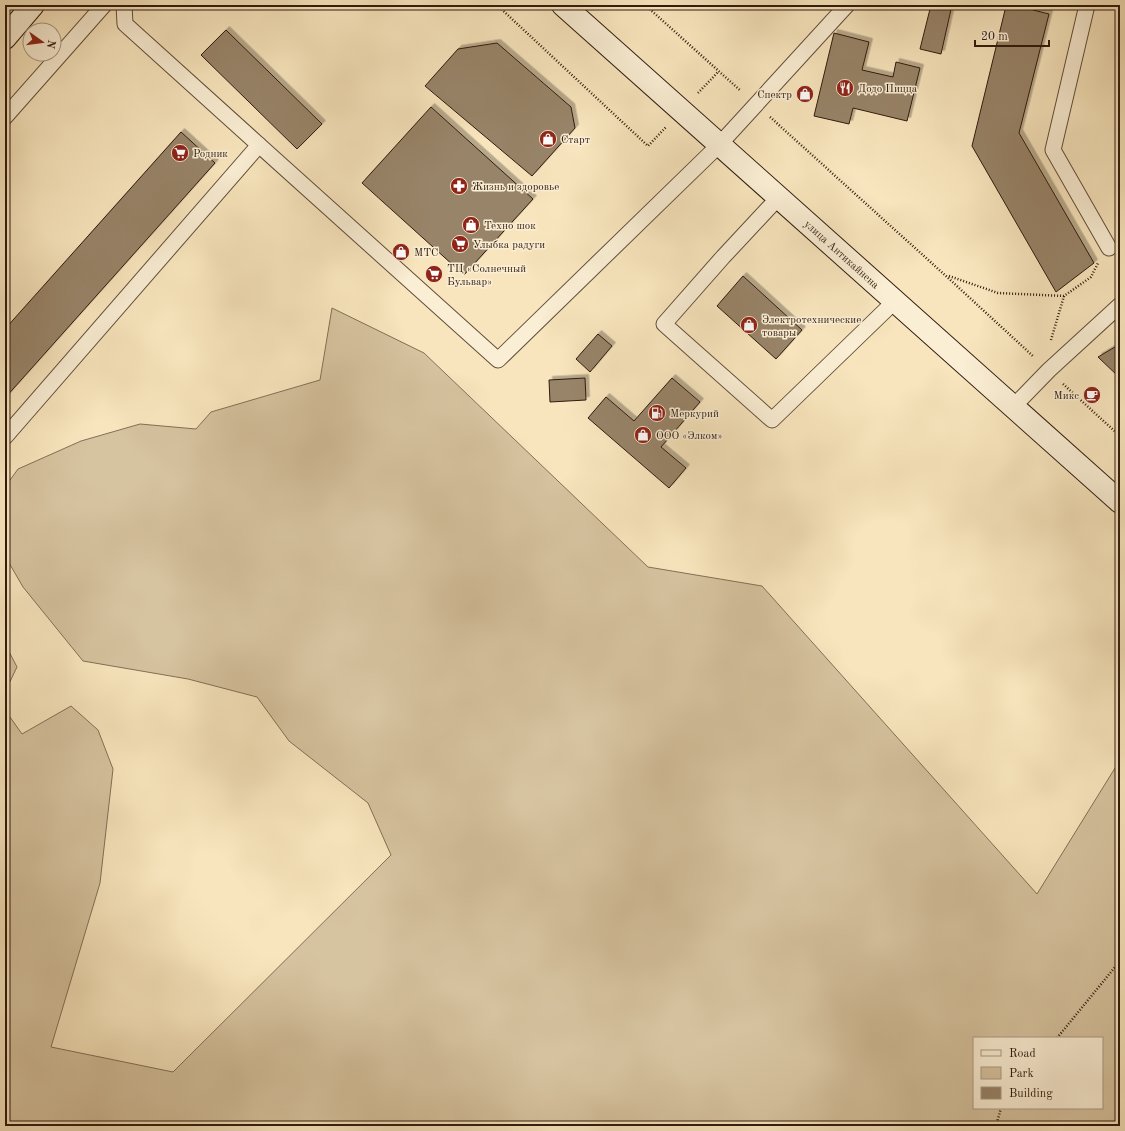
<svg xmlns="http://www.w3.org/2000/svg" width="1125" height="1131" viewBox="0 0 1125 1131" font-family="'Old Standard TT',serif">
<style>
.green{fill:#d6c39f;stroke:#836f56;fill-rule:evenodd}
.building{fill:#988469;stroke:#301b0e;filter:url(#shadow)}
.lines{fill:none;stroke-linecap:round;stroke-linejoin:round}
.lane-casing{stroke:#624e3a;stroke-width:17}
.secondary-casing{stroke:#301b0e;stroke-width:24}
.path{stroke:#301b0e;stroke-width:2.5;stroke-dasharray:1 2;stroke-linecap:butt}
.lane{stroke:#faeed4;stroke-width:15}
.secondary{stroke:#faeed4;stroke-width:22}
.labels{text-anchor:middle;stroke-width:3;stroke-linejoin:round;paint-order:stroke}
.poi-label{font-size:11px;fill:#301b0e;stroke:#faeed4;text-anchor:start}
.street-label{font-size:11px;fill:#301b0e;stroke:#faeed4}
</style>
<defs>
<filter id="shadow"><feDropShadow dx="3.5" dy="-3.5" stdDeviation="0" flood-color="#0004"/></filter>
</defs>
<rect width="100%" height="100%" fill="#f8e5bd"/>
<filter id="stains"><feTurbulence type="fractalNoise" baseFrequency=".005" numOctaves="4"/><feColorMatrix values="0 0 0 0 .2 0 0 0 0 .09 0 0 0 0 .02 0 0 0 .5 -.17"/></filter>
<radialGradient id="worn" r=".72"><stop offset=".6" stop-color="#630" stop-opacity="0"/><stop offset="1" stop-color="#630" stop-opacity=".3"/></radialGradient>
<g class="green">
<path d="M332 308 424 353 648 567 762 586 1037 894 1120 760V1126H5V710L22 734 71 706 98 730 113 769 100 883 51 1047 173 1072 391 855 368 803 289 741 257 697 188 679 83 661 23 587 5 556V487L18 469 81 441 140 424 196 429 211 412 320 380ZM974 1038H1102V1108H974Z"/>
<polygon points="5,644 17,667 5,692"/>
</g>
<g class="building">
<polygon points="931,5 952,5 941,54 920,49"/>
<polygon points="1003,5 1034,5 1033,10 1049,14 1019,133 1094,263 1056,292 972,146 1006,6"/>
<polygon points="226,30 322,124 297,149 201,55"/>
<polygon points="834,33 869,42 862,70 893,77 896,62 920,68 907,121 853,108 849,124 814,116"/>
<polygon points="497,43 571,107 575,128 532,176 425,86 458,49"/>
<polygon points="431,107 533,199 464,275 362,183"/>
<polygon points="181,132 215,163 5,398 5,329"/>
<polygon points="743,276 802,330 776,359 717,306"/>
<polygon points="598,334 612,346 590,372 576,359"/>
<polygon points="1120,344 1120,378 1098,357"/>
<polygon points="585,378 586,400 550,402 549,380"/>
<polygon points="672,378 700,402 661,447 686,468 669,488 588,418 606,397 634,421"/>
</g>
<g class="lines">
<defs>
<g id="lane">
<polyline points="1087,5 1053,150 1109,248"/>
<polyline points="5,117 104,5"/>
<polyline points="259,145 498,360 719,145 847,5"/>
<polyline points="779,197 723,257 664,324 772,420 895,301"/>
<polyline points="1013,407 1049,370 1120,305"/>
<polyline points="5,437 259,145 125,24 124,5"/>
</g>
<g id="secondary">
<polyline points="563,5 1120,502"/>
<polyline points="5,38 33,5"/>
</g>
</defs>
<use href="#lane" class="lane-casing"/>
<use href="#secondary" class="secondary-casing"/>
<g class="path">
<polyline points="497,5 648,146 666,127"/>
<polyline points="645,5 741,91"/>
<polyline points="698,93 718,72"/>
<polyline points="770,117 946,276 1034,357"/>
<polyline points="949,276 998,293 1064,296 1091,277 1098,263"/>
<polyline points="1051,340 1064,296"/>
<polyline points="1063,384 1120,436"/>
<polyline points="1057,1038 1120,961"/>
<polyline points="996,1126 1001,1108"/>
</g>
<use href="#lane" class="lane"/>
<use href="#secondary" class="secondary"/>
</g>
<defs>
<symbol id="restaurant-disc" viewBox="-11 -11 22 22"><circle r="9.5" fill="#8f2418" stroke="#faeed4"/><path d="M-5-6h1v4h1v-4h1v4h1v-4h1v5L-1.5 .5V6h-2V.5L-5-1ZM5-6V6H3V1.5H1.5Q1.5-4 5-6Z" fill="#fff"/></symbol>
<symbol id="shop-disc" viewBox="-11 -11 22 22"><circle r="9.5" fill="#8f2418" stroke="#faeed4"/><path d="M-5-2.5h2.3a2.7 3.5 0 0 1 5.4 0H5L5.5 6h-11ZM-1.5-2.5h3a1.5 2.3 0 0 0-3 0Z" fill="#fff"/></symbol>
<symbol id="supermarket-disc" viewBox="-11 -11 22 22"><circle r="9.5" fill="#8f2418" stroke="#faeed4"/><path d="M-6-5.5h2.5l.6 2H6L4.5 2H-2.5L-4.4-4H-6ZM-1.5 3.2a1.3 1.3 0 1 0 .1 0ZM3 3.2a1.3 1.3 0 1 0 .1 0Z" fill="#fff"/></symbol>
<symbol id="pharmacy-disc" viewBox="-11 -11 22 22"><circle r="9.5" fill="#8f2418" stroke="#faeed4"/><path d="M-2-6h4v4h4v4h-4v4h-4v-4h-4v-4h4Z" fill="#fff"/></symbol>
<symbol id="cafe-disc" viewBox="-11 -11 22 22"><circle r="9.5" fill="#8f2418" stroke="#faeed4"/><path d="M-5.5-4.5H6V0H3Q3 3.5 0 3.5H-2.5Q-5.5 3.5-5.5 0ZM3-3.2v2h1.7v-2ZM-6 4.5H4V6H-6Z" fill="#fff"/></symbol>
<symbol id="fuel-disc" viewBox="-11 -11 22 22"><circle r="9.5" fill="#8f2418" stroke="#faeed4"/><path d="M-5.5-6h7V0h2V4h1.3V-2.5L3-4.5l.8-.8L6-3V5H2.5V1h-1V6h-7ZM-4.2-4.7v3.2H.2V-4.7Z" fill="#fff"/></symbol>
</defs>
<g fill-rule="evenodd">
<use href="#restaurant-disc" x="835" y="78" width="20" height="20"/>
<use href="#shop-disc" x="795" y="84" width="20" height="20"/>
<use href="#shop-disc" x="538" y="129" width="20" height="20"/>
<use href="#supermarket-disc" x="170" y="143" width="20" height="20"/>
<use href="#pharmacy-disc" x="449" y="176" width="20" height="20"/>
<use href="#shop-disc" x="461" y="215" width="20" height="20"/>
<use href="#supermarket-disc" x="450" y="234" width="20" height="20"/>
<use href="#shop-disc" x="391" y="242" width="20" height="20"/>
<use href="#supermarket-disc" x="424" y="264" width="20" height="20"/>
<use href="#shop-disc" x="739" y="315" width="20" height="20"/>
<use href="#cafe-disc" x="1082" y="385" width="20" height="20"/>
<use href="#fuel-disc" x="647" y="403" width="20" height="20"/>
<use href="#shop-disc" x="633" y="425" width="20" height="20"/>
</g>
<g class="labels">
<g class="poi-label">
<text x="858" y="92">Додо Пицца</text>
<text x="792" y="98" text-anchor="end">Спектр</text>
<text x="561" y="143">Старт</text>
<text x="193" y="157">Родник</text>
<text x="472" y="190">Жизнь и здоровье</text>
<text x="484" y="229">Техно шок</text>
<text x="473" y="248">Улыбка радуги</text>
<text x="414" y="256">МТС</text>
<text x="447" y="272">ТЦ «Солнечный<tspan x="447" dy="13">Бульвар»</tspan></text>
<text x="762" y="323">Электротехнические<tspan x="762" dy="13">товары</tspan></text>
<text x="1079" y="399" text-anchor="end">Микс</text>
<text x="670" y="417">Меркурий</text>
<text x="656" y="439">ООО «Элком»</text>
</g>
<g class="street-label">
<text transform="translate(842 254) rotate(42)" y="4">улица Антикайнена</text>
</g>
</g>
<rect width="1125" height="1131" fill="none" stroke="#f8e5bd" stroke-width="20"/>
<rect x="6" y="6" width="1113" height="1119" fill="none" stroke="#301b0e" stroke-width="2"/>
<rect x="10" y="10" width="1105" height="1111" fill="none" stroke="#301b0e"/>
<rect x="973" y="1037" width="130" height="72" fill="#faeed4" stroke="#a99a85"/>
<rect x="981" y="1050" width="20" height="6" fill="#faeed4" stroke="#a99a85"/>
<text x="1009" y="1057" font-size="12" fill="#301b0e">Road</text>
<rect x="981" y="1067" width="20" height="12" fill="#d6c39f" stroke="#a99a85"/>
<text x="1009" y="1077" font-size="12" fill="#301b0e">Park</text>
<rect x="981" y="1087" width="20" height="12" fill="#988469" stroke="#a99a85"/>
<text x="1009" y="1097" font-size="12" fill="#301b0e">Building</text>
<g transform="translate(42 42) rotate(104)"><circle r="19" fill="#faeed4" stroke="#a99a85"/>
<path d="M0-3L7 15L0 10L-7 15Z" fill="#8f2418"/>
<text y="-6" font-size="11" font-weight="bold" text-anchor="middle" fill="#301b0e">N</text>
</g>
<path d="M975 40v6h74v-6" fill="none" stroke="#301b0e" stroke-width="2"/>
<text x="981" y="40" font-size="12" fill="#301b0e" stroke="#faeed4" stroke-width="3" paint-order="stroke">20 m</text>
<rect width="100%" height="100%" filter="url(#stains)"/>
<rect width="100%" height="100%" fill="url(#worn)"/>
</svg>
